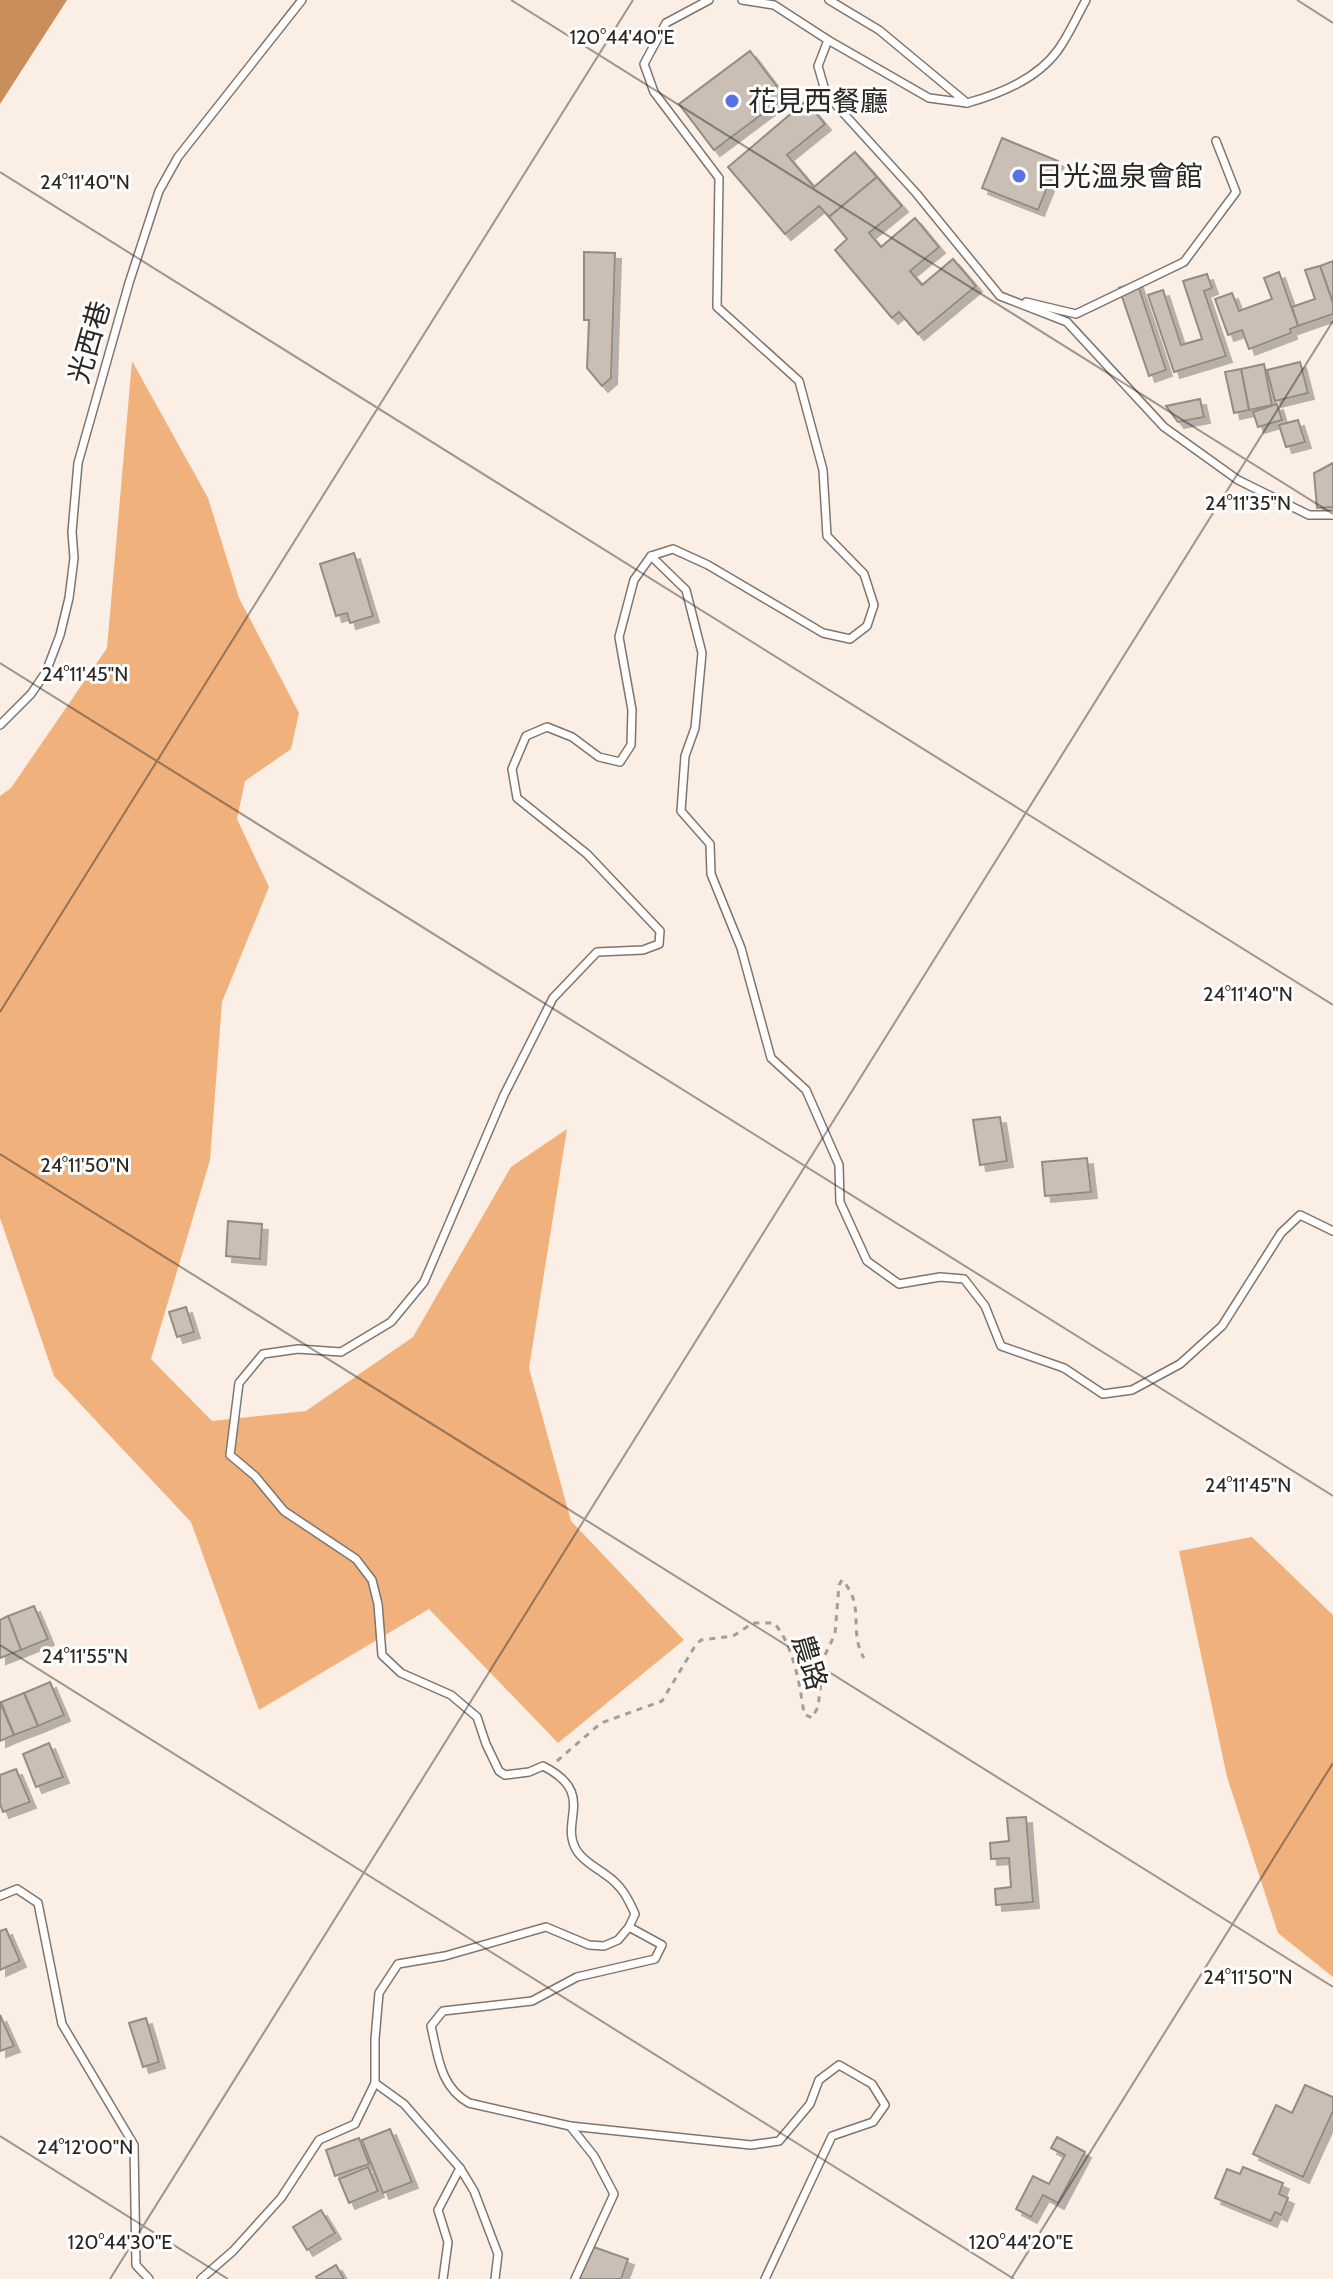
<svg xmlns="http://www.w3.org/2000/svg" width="1333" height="2279" viewBox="0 0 1333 2279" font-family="Cabin,'Noto Sans TC',sans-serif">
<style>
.forest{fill:#f0b17c}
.water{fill:#ca8e5a}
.building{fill:#cabfb5;stroke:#968b82;stroke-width:2;filter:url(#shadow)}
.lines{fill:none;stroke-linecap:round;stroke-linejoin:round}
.service-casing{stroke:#7f756c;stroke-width:10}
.path{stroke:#a69e96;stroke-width:3;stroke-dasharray:6 6;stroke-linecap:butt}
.service{stroke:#fff;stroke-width:7}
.ticks{fill:none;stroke:#2b2723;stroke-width:2;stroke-opacity:0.45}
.poi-dot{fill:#5871e7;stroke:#fefefe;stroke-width:3}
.labels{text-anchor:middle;stroke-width:6;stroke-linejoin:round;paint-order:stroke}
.poi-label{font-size:28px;fill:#2b2723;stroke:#fefefe;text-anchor:start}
.street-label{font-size:28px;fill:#2b2723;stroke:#fefefe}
.ticks-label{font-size:20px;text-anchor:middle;fill:#2b2723;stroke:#fefefe;stroke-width:6;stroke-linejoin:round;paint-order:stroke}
</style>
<defs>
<filter id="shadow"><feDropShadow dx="6" dy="6" stdDeviation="0" flood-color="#0004"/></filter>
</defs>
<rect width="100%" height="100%" fill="#fbefe5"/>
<g class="forest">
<polygon points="132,361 208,498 239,598 299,713 291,749 245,781 237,819 269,887 222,1002 210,1160 151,1359 212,1421 306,1411 413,1337 511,1167 567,1129 529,1368 571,1521 684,1640 558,1743 429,1609 259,1710 191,1522 54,1376 0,1218 0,796 11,788 107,648"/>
<polygon points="1252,1537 1333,1615 1333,1977 1278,1933 1227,1777 1179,1551"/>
</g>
<polygon class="water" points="0,0 67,0 0,104"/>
<g class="building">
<polygon points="750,51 785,97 714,150 679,104"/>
<polygon points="806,101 825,124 787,155 814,187 855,152 877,177 829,217 819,206 785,234 728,167"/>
<polygon points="1002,138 1058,161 1038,210 982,188"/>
<polygon points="877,177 902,206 869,233 881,247 915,218 939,247 910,271 922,285 953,259 976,286 918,334 899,312 892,318 835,250 847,239 829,217"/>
<polygon points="584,252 615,253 611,378 602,386 587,368 589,320 584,320"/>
<polygon points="1333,261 1333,303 1320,266"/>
<polygon points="1320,266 1333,303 1333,314 1298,326 1292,307 1315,299 1305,270"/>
<polygon points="1279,272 1298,326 1290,329 1291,333 1249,349 1242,330 1228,335 1215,299 1232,293 1239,311 1272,299 1264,278"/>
<polygon points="1207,274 1212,288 1204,291 1226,356 1174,372 1148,295 1163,290 1181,345 1202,339 1183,281"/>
<polygon points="1137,282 1166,370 1149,376 1119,288"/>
<polygon points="1300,362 1308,393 1275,401 1267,370"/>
<polygon points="1264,364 1272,405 1249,410 1241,369"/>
<polygon points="1241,369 1249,410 1234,413 1225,372"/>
<polygon points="1200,399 1204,417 1178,422 1166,406"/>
<polygon points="1277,404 1282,420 1258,427 1253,412"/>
<polygon points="1298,420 1305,442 1286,447 1279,425"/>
<polygon points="1333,463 1333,507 1317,508 1314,473"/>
<polygon points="354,553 373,616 350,623 347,613 336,616 320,564"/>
<polygon points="1000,1117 1007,1161 980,1165 973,1120"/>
<polygon points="1087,1158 1091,1192 1045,1196 1042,1162"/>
<polygon points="228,1221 262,1224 260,1259 226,1256"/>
<polygon points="186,1307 194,1332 177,1337 169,1312"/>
<polygon points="34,1606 48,1639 21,1650 8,1616"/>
<polygon points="8,1616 21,1650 0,1658 0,1620"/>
<polygon points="50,1682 64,1715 38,1726 24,1693"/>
<polygon points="24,1693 38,1726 14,1735 1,1702"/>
<polygon points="0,1702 14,1735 0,1741"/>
<polygon points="49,1743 63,1777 36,1787 23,1754"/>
<polygon points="16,1769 30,1802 3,1812 0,1804 0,1775"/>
<polygon points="1026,1817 1033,1902 996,1905 995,1889 1011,1887 1009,1858 991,1859 990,1843 1009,1841 1007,1818"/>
<polygon points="6,1929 20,1961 0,1970 0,1931"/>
<polygon points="0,2015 14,2046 0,2051"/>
<polygon points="146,2018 159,2062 143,2067 129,2023"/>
<polygon points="1305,2085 1333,2097 1333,2111 1303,2177 1253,2154 1276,2105 1292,2113"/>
<polygon points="390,2129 412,2182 383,2193 362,2140"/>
<polygon points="1057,2137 1085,2152 1058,2203 1043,2195 1031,2217 1016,2209 1033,2176 1049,2184 1065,2155 1051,2148"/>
<polygon points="359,2138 369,2164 335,2176 326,2150"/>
<polygon points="368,2167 378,2191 349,2203 339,2179"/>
<polygon points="1243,2167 1283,2183 1279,2194 1288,2198 1281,2215 1275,2212 1271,2221 1215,2198 1227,2169 1240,2174"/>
<polygon points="321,2210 335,2233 307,2250 293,2227"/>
<polygon points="591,2246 628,2259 621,2279 579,2279"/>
<polygon points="336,2265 344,2279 317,2279 316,2277"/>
</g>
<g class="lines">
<defs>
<g id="service">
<polyline points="742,0 774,5 828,40"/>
<path d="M829 0 879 30 967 103C1000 94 1038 78 1058 50 1069 35 1077 16 1086 0"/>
<polyline points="967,103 929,98 828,40 818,66 826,94 916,193 1000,296 1067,322 1164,427 1238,480 1309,515 1333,515"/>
<polyline points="1026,302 1076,314 1184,262 1236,192 1216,141"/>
<polyline points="651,556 686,590 702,653 695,728 685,756 681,811 710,844 711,874 741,948 771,1058 806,1090 839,1165 840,1202 867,1261 899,1284 940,1277 964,1279 985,1306 1001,1346 1064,1368 1103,1394 1132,1390 1180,1364 1222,1326 1281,1233 1300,1215 1333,1231"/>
<polyline points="0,725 31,694 46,672 60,635 69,598 74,558 72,532 78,463 129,283 159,191 178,157 302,0"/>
<polyline points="0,1896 17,1889 38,1903 62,2024 134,2145 136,2265 149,2279"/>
<path d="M629 1927 662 1945 655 1959 577 1977 532 2001 443 2011 431 2026C438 2056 440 2087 469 2103L570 2126 751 2145 779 2141 810 2104 819 2080 839 2065 872 2084 885 2105 873 2122 832 2136 765 2279"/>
<polyline points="375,2083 404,2104 460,2168 474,2191 498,2254 495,2279"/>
<polyline points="570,2126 594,2156 614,2194 575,2279"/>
<path d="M201 2279 233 2251 281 2198 319 2140 355 2124 375 2083V2039L379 1993 398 1964 445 1956 546 1927 589 1945 604 1946 618 1940 629 1927 635 1914C628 1898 621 1885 606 1875 597 1868 584 1862 577 1851 558 1821 598 1794 543 1766L529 1772 505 1775 499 1771 486 1744 477 1717 451 1695 401 1673 382 1655 378 1604 372 1580 356 1559 284 1511 255 1476 230 1455 239 1383 263 1354 298 1349 341 1352 391 1322 424 1282 504 1095 553 998 597 952 643 950 659 944 660 931 587 854 517 798 512 769 526 736 547 727 572 737 599 757 620 762 631 745 632 710 619 637 634 580 651 556 673 549 708 565 823 633 850 639 867 626 874 605 864 574 827 536 823 470 799 381 717 307 719 178 654 92 644 64 666 23 709 0"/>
<polyline points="443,2279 448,2242 438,2210 460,2168"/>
</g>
</defs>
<use href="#service" class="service-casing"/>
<path class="path" d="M557 1761 601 1723 662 1701 695 1646 701 1640 733 1636 753 1623H774C793 1644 800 1685 804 1714L812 1718 818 1707 824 1657 835 1634 839 1585 842 1580C866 1605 848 1632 864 1658"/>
<use href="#service" class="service"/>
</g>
<path class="ticks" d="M511 0 1333 514M1297 0 1333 23M0 172 1333 1005M0 663 1333 1496M0 1012 633 0M0 1154 1333 1987M0 1645 1014 2279M0 2136 228 2279M110 2279 1333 321M1011 2279 1333 1763"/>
<g class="poi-dot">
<circle cx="732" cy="101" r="8"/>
<circle cx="1019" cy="176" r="8"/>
</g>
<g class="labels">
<g class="poi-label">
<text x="748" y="111">花見西餐廳</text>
<text x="1035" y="186">日光溫泉會館</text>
</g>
<g class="street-label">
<text transform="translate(89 342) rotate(-74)" y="10">光西巷</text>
<text transform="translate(810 1662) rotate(73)" y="10">農路</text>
</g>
</g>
<g class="ticks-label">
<text x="622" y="44">120°44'40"E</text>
<text x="85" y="189">24°11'40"N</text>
<text x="1248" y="510">24°11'35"N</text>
<text x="85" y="681">24°11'45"N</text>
<text x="1248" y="1001">24°11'40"N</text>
<text x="85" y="1172">24°11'50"N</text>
<text x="1248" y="1492">24°11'45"N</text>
<text x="85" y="1663">24°11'55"N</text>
<text x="1248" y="1984">24°11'50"N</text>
<text x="85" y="2154">24°12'00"N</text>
<text x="120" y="2249">120°44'30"E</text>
<text x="1021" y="2249">120°44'20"E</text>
</g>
</svg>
